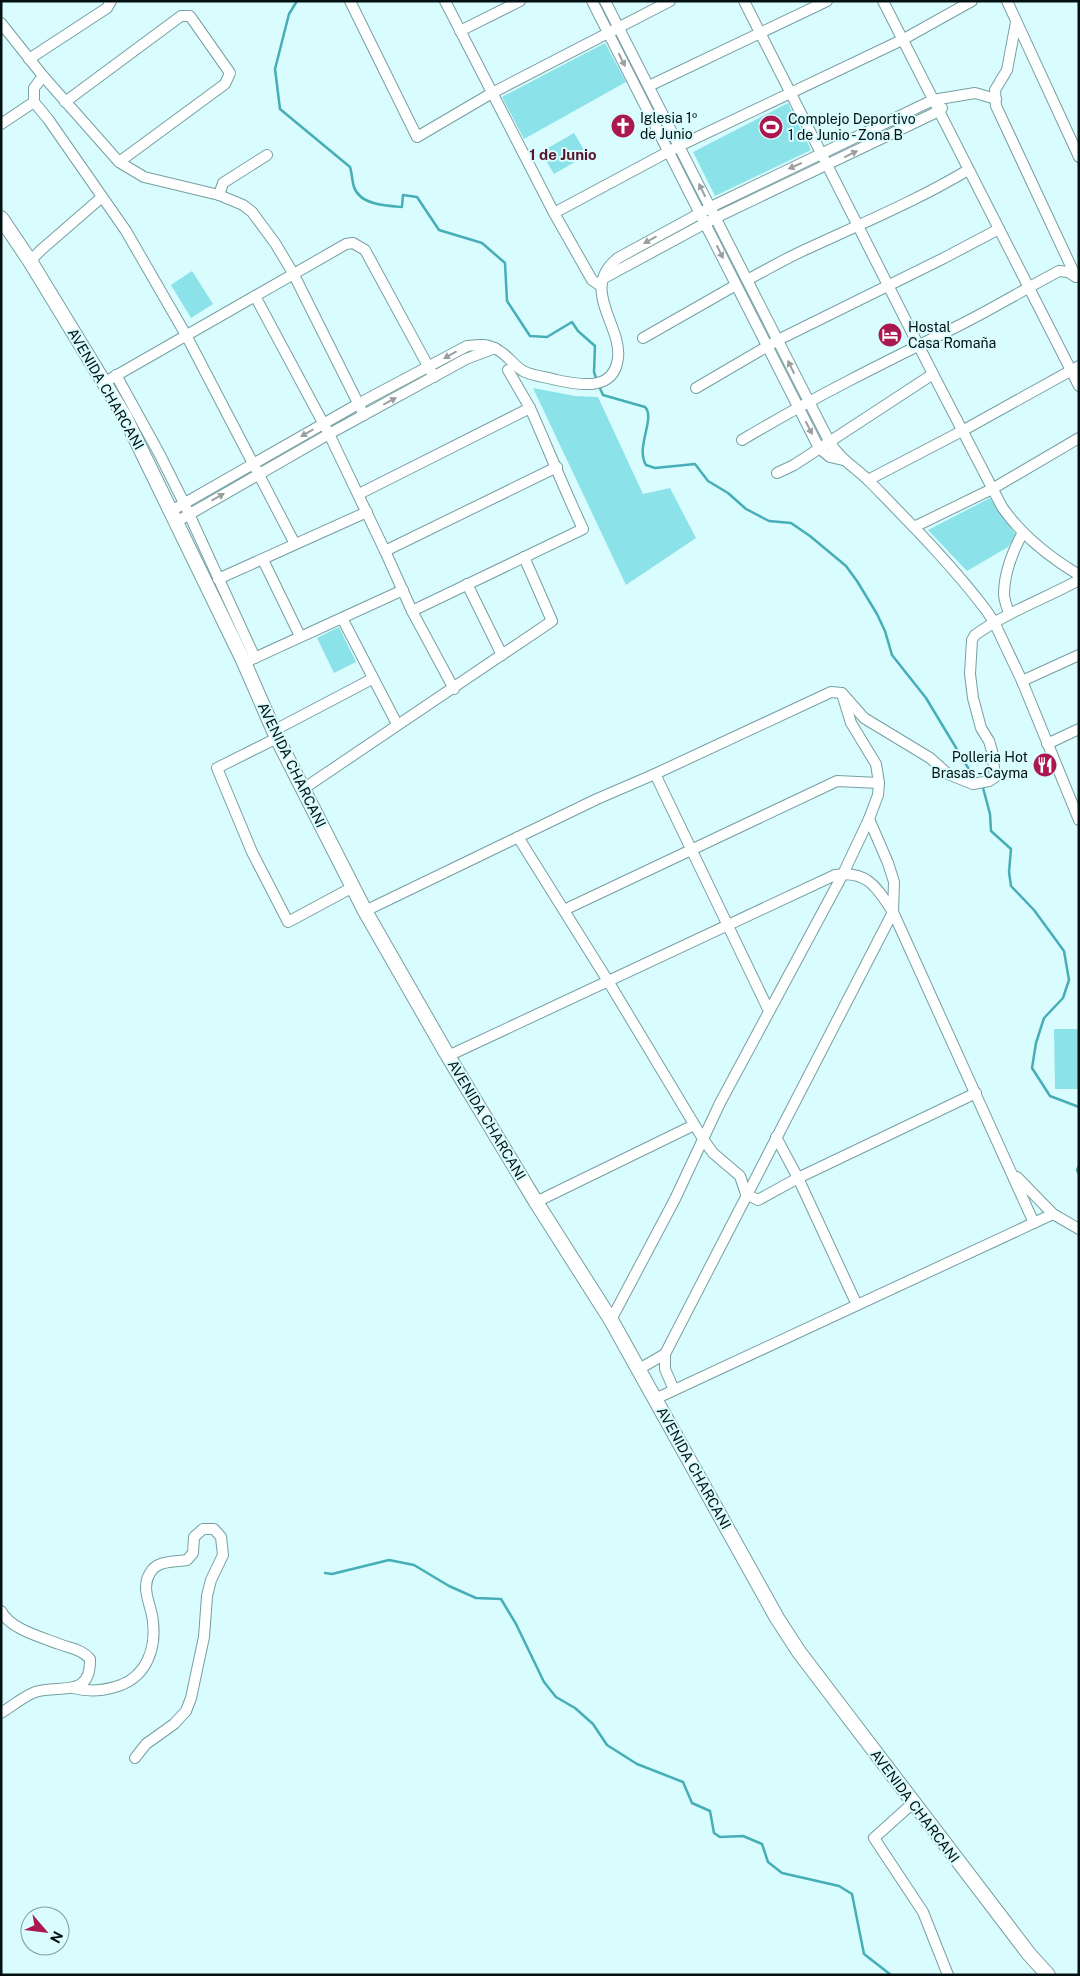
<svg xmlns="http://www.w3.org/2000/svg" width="1080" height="1976" viewBox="0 0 1080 1976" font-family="'Public Sans',sans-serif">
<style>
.green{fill:#8ce2e9}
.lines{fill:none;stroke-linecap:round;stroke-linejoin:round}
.stream{stroke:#46aeb6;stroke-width:2.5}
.street-casing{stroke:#769fa2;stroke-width:12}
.secondary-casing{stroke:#769fa2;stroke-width:16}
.street{stroke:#fff;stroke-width:10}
.secondary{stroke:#fff;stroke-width:14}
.oneway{fill:#9aa0a0}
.labels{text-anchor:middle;stroke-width:4;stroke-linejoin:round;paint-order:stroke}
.poi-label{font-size:14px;fill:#031112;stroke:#d9fcff;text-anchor:start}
.street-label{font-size:14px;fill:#031112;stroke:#d9fcff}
.neighbourhood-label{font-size:15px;font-weight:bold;fill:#5b172c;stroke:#d9fcff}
</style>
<rect width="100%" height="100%" fill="#d9fcff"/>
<g class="green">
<polygon points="605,43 626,82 524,139 502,97"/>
<polygon points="788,103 811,150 715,196 693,152"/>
<polygon points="574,133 587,155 554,174 541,152"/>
<polygon points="192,271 213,304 191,318 171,285"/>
<polygon points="533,388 575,396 598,397 643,494 670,488 696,538 626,585"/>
<polygon points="990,498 1016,535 1008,547 967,571 928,530"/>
<polygon points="339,627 356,662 334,673 317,638"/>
<polygon points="1054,1029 1079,1029 1079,1089 1055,1089"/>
</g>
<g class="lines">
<g class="stream">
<path d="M297 1 289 14 275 69 280 109 350 167C352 173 352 181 354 187 360 205 387 206 402 207L403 195 417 197 439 230 482 243 505 263 507 301 530 336 547 337 572 322 578 331 595 346 594 372 597 381"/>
<path d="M599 386 603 395 645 407C656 418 635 447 646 465L655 468 695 464 708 481 728 493 746 509 769 521 791 523 810 536 846 566 857 581 877 614 885 631 892 655 926 698 973 776 979 780"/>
<polyline points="982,784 990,814 991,831 1011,849 1009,872 1011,886 1034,910 1064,951 1069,980 1063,998 1044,1018 1036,1043 1032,1068 1050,1096 1079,1107"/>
<polyline points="1079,1166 1077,1170 1079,1174"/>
<polyline points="325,1573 332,1574 389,1560 414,1565 449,1586 476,1598 501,1599 516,1624 544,1682 556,1697 575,1708 593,1724 607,1745 637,1764 683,1782 692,1803 710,1811 714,1833 720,1837 743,1836 762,1844 768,1862 782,1873 839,1886 852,1894 864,1954 891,1975"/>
</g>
<defs>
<g id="street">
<polyline points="350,1 417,137 492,93 670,1"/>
<polyline points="445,1 554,213 592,280 601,286"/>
<polyline points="592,1 819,448 830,457 843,460"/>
<path d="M605 1 829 441C840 460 858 469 872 484 911 524 952 565 986 610L994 622 1022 681 1079 820"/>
<polyline points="744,1 933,374 794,465 777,473"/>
<polyline points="883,1 1079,386"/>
<polyline points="1007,1 1079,157"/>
<polyline points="1016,22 1007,70 995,90 996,106 1076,277"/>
<polyline points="1,23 43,76 119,162 144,177 219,195 243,205 252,212 275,243 293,273 364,415"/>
<polyline points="460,31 520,1"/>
<polyline points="29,59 107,8 111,1"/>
<polyline points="43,76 34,88 34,102 48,119 126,231 186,335 295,544"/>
<polyline points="649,86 827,1"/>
<polyline points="65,102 181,16 190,16 230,73 225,84 119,162"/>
<polyline points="1,124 34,102"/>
<polyline points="219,195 223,183 267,155"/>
<polyline points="554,213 679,146 902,40 972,1"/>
<polyline points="30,261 41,250 102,197"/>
<polyline points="604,278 715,218 939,111 942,108"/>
<path d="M747 280C768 269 788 257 809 248 863 223 918 200 968 170"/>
<polyline points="255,296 329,434 385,551 412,611 454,689"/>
<polyline points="643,338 736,285"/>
<polyline points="508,370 530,408"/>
<path d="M933 374 1002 507C1022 536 1049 557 1079 575"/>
<polyline points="116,375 160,455 184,503 255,658"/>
<polyline points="105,382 346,244 353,243 365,250 434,377"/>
<polyline points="696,388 778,340 944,258 999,229"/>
<path d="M742 440C812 398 885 362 958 326 992 309 1025 289 1059 271L1068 272 1076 277"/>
<polyline points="868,480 962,431 1079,366"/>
<path d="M359 494 530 408C548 448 564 489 583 529L412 611"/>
<path d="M171 511 358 404 467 346C477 345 486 343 496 349 507 354 513 365 523 371 533 376 546 377 556 380 580 385 614 392 618 358 622 325 579 289 618 258L717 204 933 100 975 93 996 99"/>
<polyline points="176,522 329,434 466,359 495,348"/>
<polyline points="914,527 992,489 1079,438"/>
<polyline points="385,551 557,467"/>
<polyline points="263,560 300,636"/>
<polyline points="218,579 367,512"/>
<polyline points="467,584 502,655"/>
<path d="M1009 613C1007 607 1004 600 1004 594 1004 574 1013 551 1022 534"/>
<polyline points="342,618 397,724"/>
<polyline points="250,660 403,590"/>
<polyline points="1022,681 1079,655"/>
<polyline points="273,731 372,679"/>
<polyline points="277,738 217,768 252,852 288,922 353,887"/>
<polyline points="1047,744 1079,729"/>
<polyline points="655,774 769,1011"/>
<polyline points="303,789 552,621 524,557"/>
<polyline points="518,837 608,981 703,1139 713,1153 740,1176 746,1194 758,1200 798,1178 976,1093"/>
<polyline points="564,910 837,781 879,783"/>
<path d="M365 911 597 799 655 774 831 692 842 693 864 718 930 758 948 774 973 784 989 781 995 777 992 751 989 741 981 728 973 698 970 674 972 640 975 635C1007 612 1044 599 1079 580"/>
<path d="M448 1056 835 875C868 870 877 888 893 912L1034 1223"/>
<polyline points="776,1137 798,1178 857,1305"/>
<polyline points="1017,1177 1053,1214 1079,1229"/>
<polyline points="536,1202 694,1125"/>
<polyline points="611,1320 675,1199 720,1103 843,874 869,819 878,795 879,783 876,764 851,723 843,697"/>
<polyline points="639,1369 665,1354"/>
<polyline points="674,1390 665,1369 665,1354 893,912 894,882 888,863 869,819"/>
<polyline points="655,1399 1053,1214"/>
<path d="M1 1611C10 1629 41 1637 59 1644 72 1649 81 1649 90 1659 91 1699 60 1684 35 1692 23 1697 12 1706 1 1713"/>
<path d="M73 1688C91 1692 104 1691 121 1685 147 1675 156 1648 153 1622 152 1606 140 1589 150 1573 157 1560 174 1562 187 1560L193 1553 194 1537 203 1529H214L221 1537 223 1555 211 1580 207 1596 204 1637 191 1698 186 1711 174 1724 146 1744 135 1758"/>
<polyline points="913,1803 874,1838 923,1912 948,1975"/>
</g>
<polyline id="secondary" points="1,218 30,261 125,417 243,660 277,738 365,911 448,1056 536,1202 611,1320 777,1618 799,1652 1029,1954 1048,1975"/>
</defs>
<use href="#street" class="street-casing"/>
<use href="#secondary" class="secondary-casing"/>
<use href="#street" class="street"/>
<use href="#secondary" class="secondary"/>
</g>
<defs><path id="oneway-solid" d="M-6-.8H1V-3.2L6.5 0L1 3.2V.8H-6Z" transform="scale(1.25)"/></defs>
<g class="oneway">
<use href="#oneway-solid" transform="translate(622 60) rotate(63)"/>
<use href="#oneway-solid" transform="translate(851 154) rotate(-26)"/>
<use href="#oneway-solid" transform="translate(795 166) rotate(156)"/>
<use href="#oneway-solid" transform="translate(702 190) rotate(-116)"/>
<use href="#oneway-solid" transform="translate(650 240) rotate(151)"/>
<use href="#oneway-solid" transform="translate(720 252) rotate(64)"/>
<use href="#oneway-solid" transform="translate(450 355) rotate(151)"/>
<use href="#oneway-solid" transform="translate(791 367) rotate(-116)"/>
<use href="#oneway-solid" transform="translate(390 401) rotate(-28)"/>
<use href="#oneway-solid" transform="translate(809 428) rotate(63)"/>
<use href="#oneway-solid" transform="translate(307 433) rotate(150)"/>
<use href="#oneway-solid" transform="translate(218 497) rotate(-29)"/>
</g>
<defs>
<symbol id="church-disc" viewBox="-11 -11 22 22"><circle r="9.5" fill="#aa184f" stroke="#d9fcff"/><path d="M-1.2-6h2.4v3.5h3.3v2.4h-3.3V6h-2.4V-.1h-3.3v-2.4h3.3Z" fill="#fff"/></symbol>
<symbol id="stadium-disc" viewBox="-11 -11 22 22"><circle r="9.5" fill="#aa184f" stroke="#d9fcff"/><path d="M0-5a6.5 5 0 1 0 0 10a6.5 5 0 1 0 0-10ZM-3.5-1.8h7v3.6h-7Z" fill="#fff"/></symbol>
<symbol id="hotel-disc" viewBox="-11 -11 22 22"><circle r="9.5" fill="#aa184f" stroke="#d9fcff"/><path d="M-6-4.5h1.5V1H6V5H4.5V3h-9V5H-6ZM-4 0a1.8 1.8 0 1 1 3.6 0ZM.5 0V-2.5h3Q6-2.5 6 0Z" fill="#fff"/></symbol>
<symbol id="restaurant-disc" viewBox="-11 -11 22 22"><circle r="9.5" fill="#aa184f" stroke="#d9fcff"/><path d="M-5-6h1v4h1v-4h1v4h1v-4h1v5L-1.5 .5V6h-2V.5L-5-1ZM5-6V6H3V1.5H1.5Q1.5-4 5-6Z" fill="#fff"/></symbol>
</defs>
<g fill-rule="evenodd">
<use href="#church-disc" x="609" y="112" width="28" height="28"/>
<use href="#stadium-disc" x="757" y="113" width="28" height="28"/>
<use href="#hotel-disc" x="876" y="321" width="28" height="28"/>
<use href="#restaurant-disc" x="1031" y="751" width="28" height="28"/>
</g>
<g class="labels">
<g class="poi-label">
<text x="640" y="123">Iglesia 1º<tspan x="640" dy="16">de Junio</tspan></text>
<text x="788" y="124">Complejo Deportivo<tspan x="788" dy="16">1 de Junio - Zona B</tspan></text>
<text x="908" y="332">Hostal<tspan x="908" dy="16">Casa Romaña</tspan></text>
<text x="1028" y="762" text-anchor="end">Polleria Hot<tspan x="1028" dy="16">Brasas - Cayma</tspan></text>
</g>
<g class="street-label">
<text transform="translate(106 389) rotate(60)" y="5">AVENIDA CHARCANI</text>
<text transform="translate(292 765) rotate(64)" y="5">AVENIDA CHARCANI</text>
<text transform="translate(487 1120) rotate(59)" y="5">AVENIDA CHARCANI</text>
<text transform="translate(694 1468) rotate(61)" y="5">AVENIDA CHARCANI</text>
<text transform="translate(915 1806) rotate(53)" y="5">AVENIDA CHARCANI</text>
</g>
<g class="neighbourhood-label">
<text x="563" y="160">1 de Junio</text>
</g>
</g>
<rect width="1080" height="1976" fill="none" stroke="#031112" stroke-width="5"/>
<g transform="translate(45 1931) rotate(118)"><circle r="24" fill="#d9fcff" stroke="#839ea0"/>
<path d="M0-4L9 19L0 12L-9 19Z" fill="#aa184f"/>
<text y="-8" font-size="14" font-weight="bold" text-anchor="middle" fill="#031112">N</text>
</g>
</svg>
